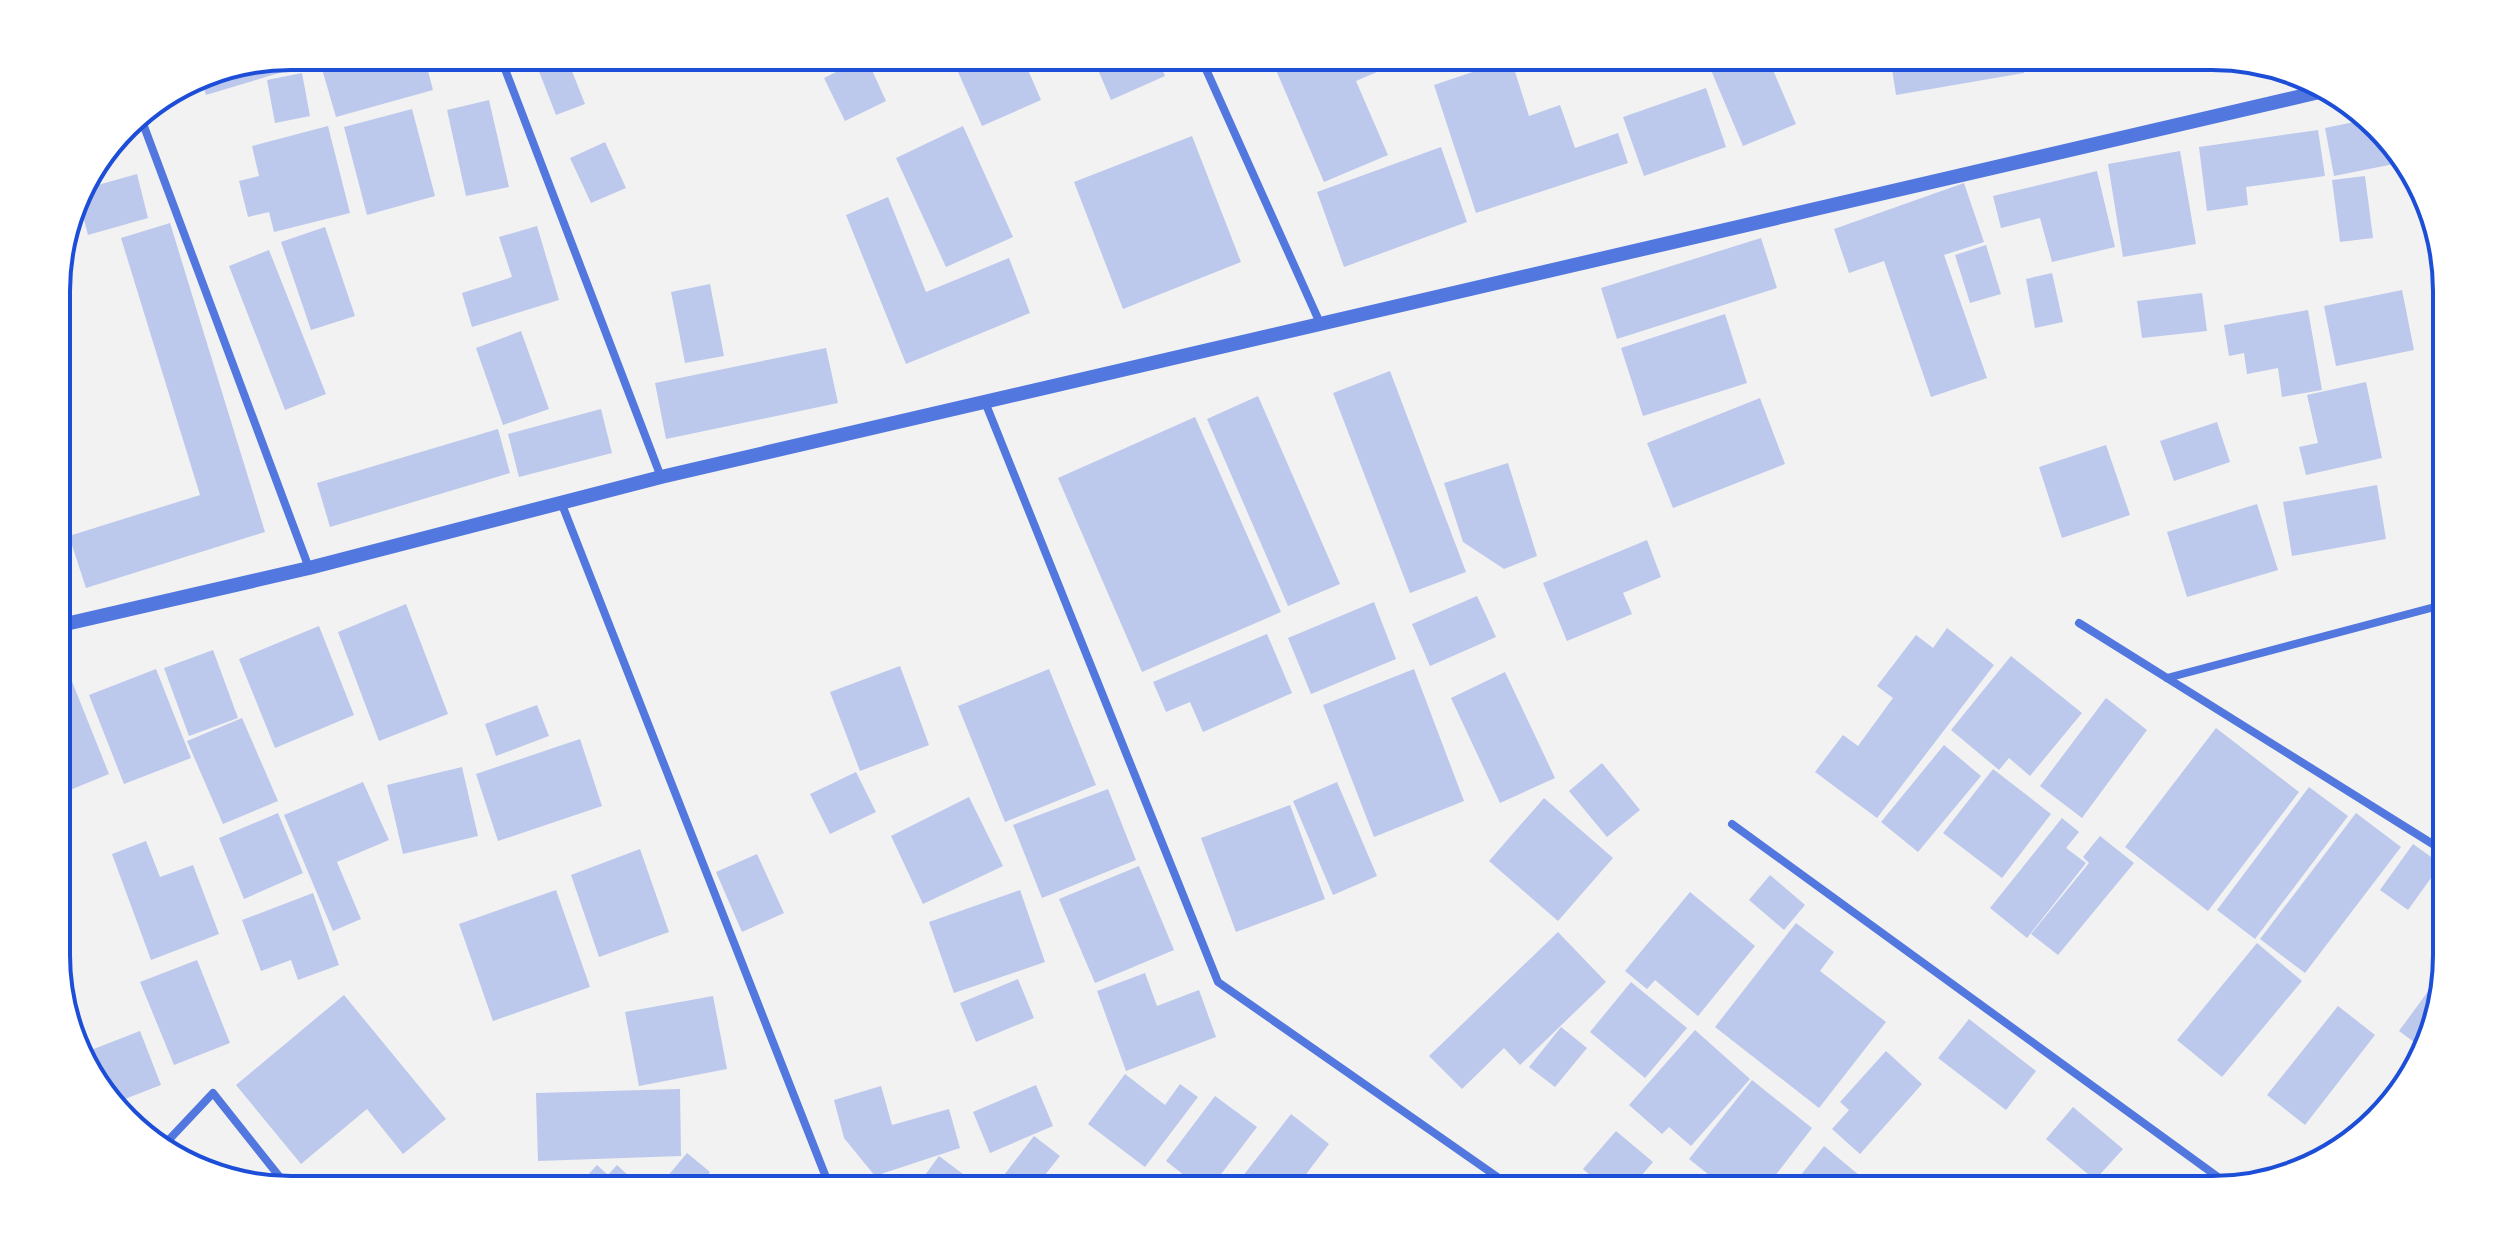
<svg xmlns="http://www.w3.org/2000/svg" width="2503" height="1246" viewBox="0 0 2503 1246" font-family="Helvetica,sans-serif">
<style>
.building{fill:#bdc9ec}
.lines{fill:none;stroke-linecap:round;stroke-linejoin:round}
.minor{stroke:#5277de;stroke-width:8}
.tertiary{stroke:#5277de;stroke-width:14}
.rim{fill:none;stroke:#1d4ed8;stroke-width:4}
</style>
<rect width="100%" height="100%" fill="#f2f2f2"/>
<g class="building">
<polygon points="291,56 303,56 306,65 206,95 200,75 202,74"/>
<polygon points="370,56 424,56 433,90 336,117 322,69"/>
<polygon points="533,56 566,56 585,104 556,115"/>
<polygon points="951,56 1022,56 1041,100 982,126"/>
<polygon points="1092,56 1157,56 1165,76 1111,100"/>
<polygon points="1270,56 1414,56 1356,81 1388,155 1324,182"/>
<polygon points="1705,56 1767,56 1796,124 1743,146"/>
<polygon points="1890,56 2021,56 2024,73 1896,95"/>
<polygon points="866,57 886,101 845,121 824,78"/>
<polygon points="1511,59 1529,116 1560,105 1575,148 1618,133 1628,163 1476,213 1434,85"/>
<polygon points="302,73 310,116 275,123 267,80"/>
<polygon points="1706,88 1726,147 1644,176 1623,117"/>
<polygon points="489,100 509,187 466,196 447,110"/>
<polygon points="412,109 435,196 367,215 344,127"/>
<polygon points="2364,120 2399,148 2404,162 2334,176 2325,128"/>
<polygon points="328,126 350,213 274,232 269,212 248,217 239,181 259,176 252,146"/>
<polygon points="963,126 1013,237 946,267 896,158"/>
<polygon points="2318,130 2325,176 2246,187 2248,205 2207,211 2199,147"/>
<polygon points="1192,136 1241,262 1123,309 1074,182"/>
<polygon points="605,142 626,188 591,203 570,158"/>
<polygon points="1441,147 1467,222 1344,267 1317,192"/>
<polygon points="2180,151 2196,244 2123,257 2108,164"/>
<polygon points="2097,171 2115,247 2052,262 2040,218 2001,228 1993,196"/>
<polygon points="137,174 148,218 88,235 78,197 80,190"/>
<polygon points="2365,176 2373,238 2340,242 2332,180"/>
<polygon points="1964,183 1984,242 1944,255 1987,378 1931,397 1884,261 1849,273 1834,229"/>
<polygon points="888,197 926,292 1009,258 1030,313 906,364 846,215"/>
<polygon points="170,223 265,532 86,588 69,536 200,495 121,238"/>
<polygon points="537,226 559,300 472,327 462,293 512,277 499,237"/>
<polygon points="325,227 355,316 311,330 281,242"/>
<polygon points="1761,238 1777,288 1617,339 1601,288"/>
<polygon points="1986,245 2001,294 1970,303 1955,255"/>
<polygon points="269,250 326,394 285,410 229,266"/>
<polygon points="2052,273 2063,322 2035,328 2026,279"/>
<polygon points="710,284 724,356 685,363 671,292"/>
<polygon points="2402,290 2414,350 2336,366 2324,306"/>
<polygon points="2202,293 2207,331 2142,338 2137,301"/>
<polygon points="2308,310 2322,390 2282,397 2278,368 2247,374 2244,353 2229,356 2224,325"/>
<polygon points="1725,314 1747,383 1643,416 1621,348"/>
<polygon points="521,331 549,409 503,425 476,348"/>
<polygon points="826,348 838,403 666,439 655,383"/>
<polygon points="1390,371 1466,572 1410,593 1333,393"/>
<polygon points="2366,382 2382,458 2306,475 2299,447 2318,443 2307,395"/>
<polygon points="1258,396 1340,584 1288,606 1207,419"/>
<polygon points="1760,398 1785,464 1673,508 1647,443"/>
<polygon points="601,409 612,453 519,477 508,434"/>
<polygon points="1195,417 1281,612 1142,672 1058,478"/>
<polygon points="2217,422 2230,462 2174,481 2160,441"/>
<polygon points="498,429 510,473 330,527 317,483"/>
<polygon points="2446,429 2446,478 2445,478 2433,432"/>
<polygon points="2106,445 2130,515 2062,538 2039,467"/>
<polygon points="1508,463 1537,556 1504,569 1463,542 1444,483"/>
<polygon points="2377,485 2386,539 2292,556 2283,502"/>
<polygon points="2257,504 2278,570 2187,597 2167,532"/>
<polygon points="1647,540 1661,577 1623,593 1632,614 1567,641 1543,583"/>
<polygon points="1477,596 1496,637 1430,666 1412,624"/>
<polygon points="1374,602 1396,659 1311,694 1288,638"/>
<polygon points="406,604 448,714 379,741 338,632"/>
<polygon points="319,626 354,715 275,748 239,659"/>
<polygon points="1947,628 1994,665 1877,818 1815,772 1843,735 1858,746 1893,698 1877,686 1916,635 1933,648"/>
<polygon points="1267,634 1292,693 1203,732 1190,702 1166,712 1153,682"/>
<polygon points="213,650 238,718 189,736 164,668"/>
<polygon points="2011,656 2082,713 2030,776 2009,758 1999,770 1951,730"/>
<polygon points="900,666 929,745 860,771 830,692"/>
<polygon points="156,669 191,758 124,784 89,695"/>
<polygon points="1049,669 1096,785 1005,822 958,706"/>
<polygon points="1414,669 1464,801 1374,837 1323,705"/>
<polygon points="1505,672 1555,778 1500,803 1451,698"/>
<polygon points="71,679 109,774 58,795 57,684"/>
<polygon points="2106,698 2147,730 2082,818 2040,786"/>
<polygon points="537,705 549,736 496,756 485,724"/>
<polygon points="242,718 278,801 223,824 187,741"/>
<polygon points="2216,728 2299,792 2208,911 2125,847"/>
<polygon points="580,739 602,806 498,841 476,774"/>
<polygon points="1944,745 1981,776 1918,852 1881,822"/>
<polygon points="1602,763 1640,810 1607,837 1569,791"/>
<polygon points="462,767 478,836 403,854 387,785"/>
<polygon points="1993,769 2051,814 2002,878 1943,833"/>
<polygon points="856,772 876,812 830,834 810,794"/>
<polygon points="363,782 389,840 337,862 361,919 333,931 284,815"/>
<polygon points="1337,782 1377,876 1333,895 1293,801"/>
<polygon points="2309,787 2348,816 2255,939 2217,910"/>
<polygon points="1108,789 1136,860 1042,898 1013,825"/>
<polygon points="969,797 1003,866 923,904 891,836"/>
<polygon points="1544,798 1613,858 1558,921 1489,861"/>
<polygon points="1290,805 1325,899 1236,932 1201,838"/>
<polygon points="278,813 303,873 244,899 219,838"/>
<polygon points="2356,813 2401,847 2305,973 2260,939"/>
<polygon points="2062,818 2079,832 2066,848 2086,863 2027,938 1990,908"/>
<polygon points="2100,836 2134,863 2058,955 2031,934 2089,863 2083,857"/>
<polygon points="146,841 160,877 193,865 219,934 151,960 112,854"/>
<polygon points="2413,844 2441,864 2408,910 2380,890"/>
<polygon points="640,849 669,932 599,957 571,875"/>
<polygon points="757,854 784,913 742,932 716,872"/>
<polygon points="58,862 70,889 58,894"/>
<polygon points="1139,866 1174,950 1095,983 1059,899"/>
<polygon points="1770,875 1805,905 1784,930 1749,900"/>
<polygon points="556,890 590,987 493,1021 459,924"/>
<polygon points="1020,890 1045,962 954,993 929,922"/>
<polygon points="1690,892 1755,946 1698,1016 1655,980 1647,989 1625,971"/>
<polygon points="313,893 339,965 298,980 291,960 261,971 242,920"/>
<polygon points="1796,923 1834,952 1820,971 1886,1022 1819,1108 1715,1027"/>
<polygon points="1558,932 1606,982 1520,1065 1504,1048 1462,1089 1429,1056"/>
<polygon points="2257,943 2302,981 2222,1077 2177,1040"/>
<polygon points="197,960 230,1043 174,1065 140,982"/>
<polygon points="2443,971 2425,1050 2399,1031"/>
<polygon points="1145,973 1157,1006 1199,990 1216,1037 1126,1071 1097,991"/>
<polygon points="1018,979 1034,1018 976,1042 960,1003"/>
<polygon points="1631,982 1687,1028 1645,1078 1590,1032"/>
<polygon points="344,995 446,1119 403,1154 367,1109 301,1164 236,1085"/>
<polygon points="713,996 727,1069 639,1086 625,1012"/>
<polygon points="2338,1006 2375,1035 2305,1125 2267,1095"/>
<polygon points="1969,1019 2036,1071 2006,1110 1938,1058"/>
<polygon points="1561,1027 1587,1048 1555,1087 1529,1067"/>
<polygon points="1695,1030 1750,1079 1691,1146 1669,1127 1662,1134 1629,1105"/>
<polygon points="140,1031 161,1085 112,1104 104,1098 86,1052"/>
<polygon points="1886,1051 1922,1084 1860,1154 1832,1129 1849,1110 1840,1102"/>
<polygon points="1125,1074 1165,1105 1180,1084 1198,1097 1145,1167 1088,1124"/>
<polygon points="1752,1080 1812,1128 1764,1190 1728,1190 1689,1159"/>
<polygon points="1036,1085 1053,1126 990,1153 973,1112"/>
<polygon points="881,1086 892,1125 949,1109 960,1148 875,1176 844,1138 834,1100"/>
<polygon points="680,1089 681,1156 538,1161 536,1093"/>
<polygon points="1215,1096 1257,1127 1209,1190 1203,1190 1166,1161"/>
<polygon points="2073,1107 2123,1149 2095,1180 2046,1139"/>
<polygon points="1291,1114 1329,1144 1294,1190 1232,1190"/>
<polygon points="1616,1131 1653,1162 1629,1190 1606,1190 1583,1169"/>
<polygon points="1034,1136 1060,1156 1033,1190 1016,1190 1001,1179"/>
<polygon points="1824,1146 1877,1190 1789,1190"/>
<polygon points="687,1153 710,1172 696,1190 656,1190"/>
<polygon points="196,1154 213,1172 185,1164"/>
<polygon points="939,1156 984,1190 914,1190"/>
<polygon points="597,1165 608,1175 617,1165 644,1190 577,1190 576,1188"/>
</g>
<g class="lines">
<g class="minor">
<polyline points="500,56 661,477"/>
<polyline points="1200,56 1320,323"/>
<polyline points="139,113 309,568"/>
<polyline points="985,402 1218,982 1516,1190"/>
<polyline points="561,502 831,1190"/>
<polyline points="2079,623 2447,853"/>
<polyline points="2167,678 2446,604"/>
<polyline points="1732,824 2233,1188"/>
<polyline points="163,1146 213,1093 290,1190"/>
</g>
<polyline class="tertiary" points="57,626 309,568 661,477 2328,90"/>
</g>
<path d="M0 0H2503V1246H0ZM291 70H2212A221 221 0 0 1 2433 291V955A221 221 0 0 1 2212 1176H291A221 221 0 0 1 70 955V291A221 221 0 0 1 291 70Z" fill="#fff" fill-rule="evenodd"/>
<path class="rim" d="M291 70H2212A221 221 0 0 1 2433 291V955A221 221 0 0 1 2212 1176H291A221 221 0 0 1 70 955V291A221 221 0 0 1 291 70Z"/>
</svg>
